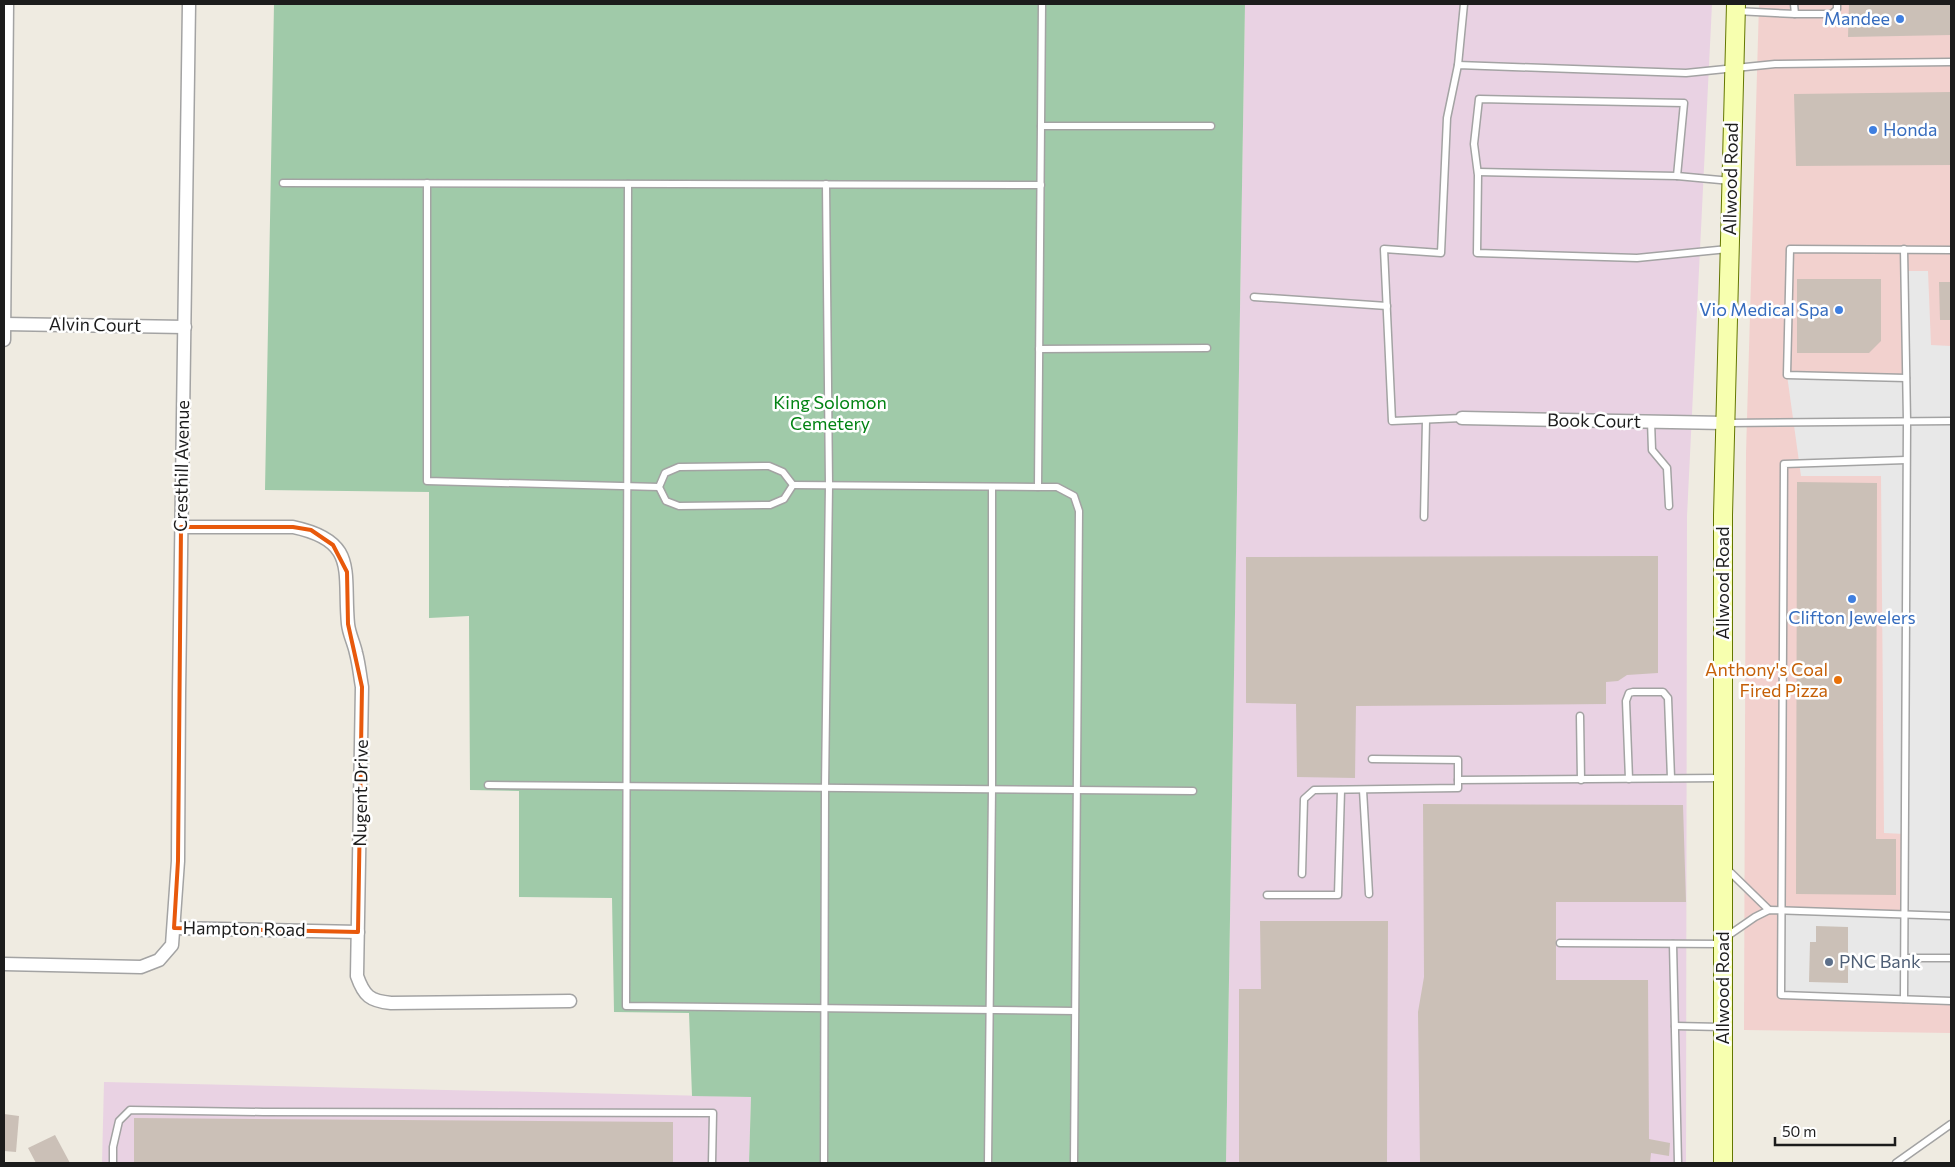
<svg xmlns="http://www.w3.org/2000/svg" width="1955" height="1167" viewBox="0 0 1955 1167" font-family="Commissioner,sans-serif">
<style>
.commercial{fill:#f2d1ce}
.industrial{fill:#e9d2e3}
.cemetery{fill:#a0caa9}
.parking{fill:#e8e8e8}
.building{fill:#cbc0b7}
.lines{fill:none;stroke-linecap:round;stroke-linejoin:round}
.lane-casing{stroke:#a3a3a3;stroke-width:9}
.street-casing{stroke:#a3a3a3;stroke-width:15}
.secondary-casing{stroke:#647700;stroke-width:20}
.lane{stroke:#fff;stroke-width:6}
.street{stroke:#fff;stroke-width:12}
.secondary{stroke:#f7ffaf;stroke-width:18}
.marked{fill:none;stroke:#e8590c;stroke-width:4;stroke-linejoin:round}
.shop-dot{fill:#3f7fe0;stroke:#fff;stroke-width:2}
.food-dot{fill:#e8710a;stroke:#fff;stroke-width:2}
.service-dot{fill:#5c6f8a;stroke:#fff;stroke-width:2}
.labels{text-anchor:middle;stroke-width:5;stroke-linejoin:round;paint-order:stroke}
.shop-label{font-size:18px;fill:#366cbe;stroke:#fff;text-anchor:end}
.street-label{font-size:18px;fill:#1c1c1c;stroke:#fff}
.park-label{font-size:18px;fill:#028313;stroke:#fff}
.food-label{font-size:18px;fill:#c56008;stroke:#fff;text-anchor:end}
.service-label{font-size:18px;fill:#4e5e75;stroke:#fff;text-anchor:start}
</style>
<rect width="100%" height="100%" fill="#efebe1"/>
<polygon class="commercial" points="1759,4 1951,4 1951,1033 1744,1030 1746,453"/>
<g class="industrial">
<polygon points="1245,4 1712,4 1687,516 1686,1163 1226,1163"/>
<polygon points="104,1082 751,1097 749,1163 102,1163"/>
</g>
<polygon class="cemetery" points="274,4 1245,4 1226,1163 749,1163 751,1097 692,1096 689,1013 614,1012 612,898 519,897 519,791 470,790 469,616 429,618 429,492 265,490"/>
<polygon class="parking" points="1904,271 1928,271 1931,345 1951,346 1951,1001 1781,995 1783,910 1904,915 1905,834 1884,833 1881,476 1801,476 1787,375 1906,378"/>
<g class="building">
<polygon points="1849,4 1951,4 1951,35 1848,37"/>
<polygon points="1951,92 1951,165 1796,166 1794,94"/>
<polygon points="1797,279 1881,279 1881,341 1869,353 1797,353"/>
<polygon points="1939,282 1951,282 1951,320 1940,320"/>
<polygon points="1797,482 1877,483 1876,839 1896,839 1896,895 1796,894"/>
<polygon points="1658,556 1658,673 1627,675 1618,681 1606,682 1606,704 1356,706 1355,778 1297,777 1296,704 1246,703 1246,557"/>
<polygon points="1423,804 1683,805 1686,902 1556,902 1556,980 1648,980 1649,1139 1670,1143 1669,1156 1651,1153 1650,1163 1420,1163 1418,1012 1424,977"/>
<polygon points="1260,921 1388,921 1387,1163 1239,1163 1239,989 1261,989"/>
<polygon points="1816,926 1848,927 1848,983 1809,982 1810,942 1816,942"/>
<polygon points="4,1114 19,1116 16,1152 4,1151"/>
<polygon points="134,1118 673,1122 673,1163 134,1163"/>
<polygon points="55,1135 70,1163 36,1163 28,1148"/>
</g>
<g class="lines">
<defs>
<g id="lane">
<polyline points="1042,4 1038,487 1057,487 1074,496 1079,511 1074,1163"/>
<polyline points="1736,11 1795,14 1794,4"/>
<polyline points="1795,14 1832,14 1837,9 1837,4"/>
<polyline points="1458,65 1464,4"/>
<polyline points="1041,126 1211,126"/>
<polyline points="1478,172 1677,176 1731,181"/>
<polyline points="1677,176 1684,103 1479,99 1474,144 1478,175 1477,253 1637,258 1728,249"/>
<polyline points="283,183 1041,185"/>
<polyline points="427,183 427,481 659,487"/>
<polyline points="628,184 626,1006 1075,1011"/>
<polyline points="1904,249 1907,421 1904,999"/>
<polyline points="1254,297 1387,306"/>
<polyline points="1039,349 1207,348"/>
<polyline points="1906,378 1787,375 1790,249 1951,250"/>
<polyline points="1462,418 1392,421 1384,249 1441,253 1447,118 1458,65 1686,73 1775,64 1951,62"/>
<polyline points="1651,421 1652,450 1667,468 1669,506"/>
<polyline points="1727,423 1951,421"/>
<polyline points="1906,460 1784,464 1781,995 1951,1001"/>
<polygon points="769,466 783,472 793,485 784,499 770,505 679,506 666,501 659,487 665,473 679,467"/>
<polyline points="793,485 1038,487"/>
<polyline points="1424,517 1426,420"/>
<polyline points="1580,716 1581,780"/>
<polyline points="1629,779 1626,701 1629,693 1633,692 1663,692 1668,698 1671,778"/>
<polyline points="1458,780 1722,778"/>
<polyline points="488,785 1193,791"/>
<polyline points="1363,790 1369,894"/>
<polyline points="1727,869 1769,910"/>
<polyline points="1302,874 1304,799 1314,790 1458,788 1458,760 1372,759"/>
<polyline points="1267,895 1338,895 1341,790"/>
<polyline points="1726,937 1755,917 1769,910 1951,916"/>
<polyline points="1560,943 1722,944"/>
<polyline points="1673,944 1678,1163"/>
<polyline points="1905,958 1951,958"/>
<polyline points="1675,1026 1722,1027"/>
<polyline points="113,1163 113,1147 119,1121 130,1110 263,1112 713,1113 712,1163"/>
<polyline points="824,1163 825,788 829,485 826,184"/>
<polyline points="988,1163 992,789 992,487"/>
<polyline points="1896,1163 1951,1124"/>
</g>
<g id="street">
<polyline points="4,324 185,327"/>
<polyline points="4,340 7,4"/>
<polyline points="1462,418 1725,423"/>
<path d="M181 527H293C359 541 343 572 348 624 349 634 354 643 356 653 359 664 360 676 362 687L357 976C364 996 370 1001 391 1003L570 1001"/>
<polyline points="174,928 358,932"/>
<polyline points="4,964 141,967 159,960 172,945 178,861 179,693 189,4"/>
</g>
<polyline id="secondary" points="1723,1163 1723,515 1736,4"/>
</defs>
<use href="#lane" class="lane-casing"/>
<use href="#street" class="street-casing"/>
<use href="#secondary" class="secondary-casing"/>
<use href="#lane" class="lane"/>
<use href="#street" class="street"/>
<use href="#secondary" class="secondary"/>
</g>
<path class="marked" d="M181 527H293L311 530 333 545 347 572 348 624 362 687 358 932 174 928 178 861Z"/>
<g class="shop-dot">
<circle cx="1900" cy="19" r="5"/>
<circle cx="1873" cy="130" r="5"/>
<circle cx="1839" cy="310" r="5"/>
<circle cx="1852" cy="599" r="5"/>
</g>
<circle class="food-dot" cx="1838" cy="680" r="5"/>
<circle class="service-dot" cx="1829" cy="962" r="5"/>
<g class="labels">
<g class="shop-label">
<text x="1890" y="25">Mandee</text>
<text x="1883" y="136" text-anchor="start">Honda</text>
<text x="1829" y="316">Vio Medical Spa</text>
<text x="1852" y="624" text-anchor="middle">Clifton Jewelers</text>
</g>
<g class="street-label">
<text transform="translate(1731 179) rotate(-89)" y="6">Allwood Road</text>
<text transform="translate(95 325) rotate(1)" y="6">Alvin Court</text>
<text transform="translate(1594 421) rotate(1)" y="6">Book Court</text>
<text transform="translate(182 466) rotate(-89)" y="6">Cresthill Avenue</text>
<text transform="translate(1723 583) rotate(-90)" y="6">Allwood Road</text>
<text transform="translate(361 793) rotate(-89)" y="6">Nugent Drive</text>
<text transform="translate(244 929) rotate(1)" y="6">Hampton Road</text>
<text transform="translate(1723 988) rotate(-90)" y="6">Allwood Road</text>
</g>
<g class="park-label">
<text x="830" y="409">King Solomon<tspan x="830" dy="21">Cemetery</tspan></text>
</g>
<g class="food-label">
<text x="1828" y="676">Anthony's Coal<tspan x="1828" dy="21">Fired Pizza</tspan></text>
</g>
<g class="service-label">
<text x="1839" y="968">PNC Bank</text>
</g>
</g>
<rect width="1955" height="1167" fill="none" stroke="#1c1c1c" stroke-width="10"/>
<path d="M1775 1137v8h120v-8" fill="none" stroke="#1c1c1c" stroke-width="2.5"/>
<text x="1782" y="1137" font-size="15" fill="#1c1c1c" stroke="#ffffff" stroke-width="4" paint-order="stroke">50 m</text>
</svg>
